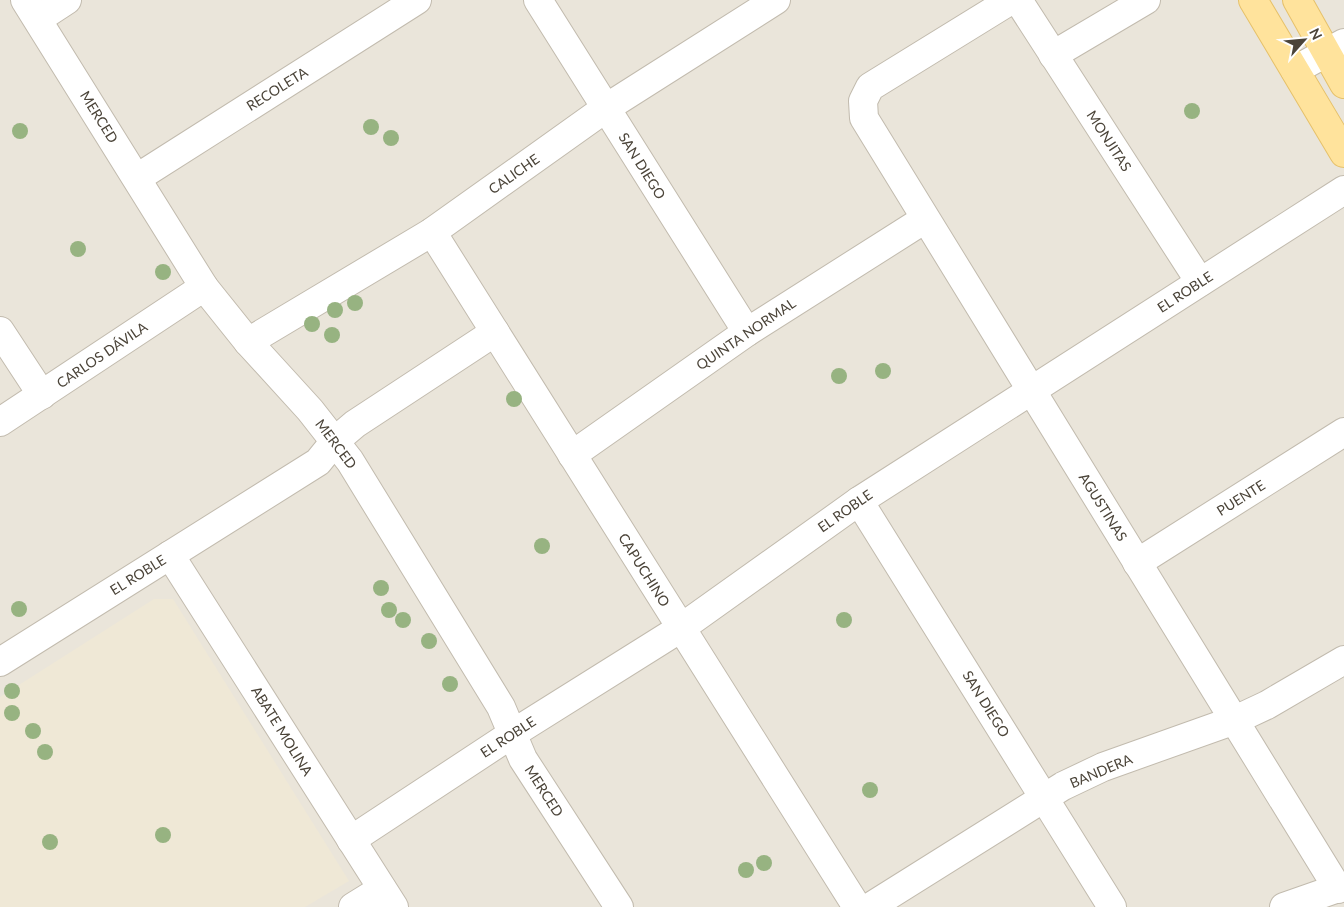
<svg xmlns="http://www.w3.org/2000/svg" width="1344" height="907" viewBox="0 0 1344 907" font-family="Lato,sans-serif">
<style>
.residential{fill:#eae5da}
.education{fill:#efe8d6}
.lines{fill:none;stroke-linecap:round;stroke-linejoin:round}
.minor-casing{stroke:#c2bbae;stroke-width:30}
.major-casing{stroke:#e6c16a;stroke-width:30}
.minor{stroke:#fff;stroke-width:28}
.major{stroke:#ffe39c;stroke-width:28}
.tree{fill:#97b381}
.labels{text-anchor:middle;stroke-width:4.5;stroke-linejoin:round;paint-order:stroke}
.street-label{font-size:14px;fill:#4b4439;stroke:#fff}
</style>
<rect width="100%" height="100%" fill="#f6f3ec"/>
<rect class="residential" x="0" y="0" width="1344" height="907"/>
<polygon class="education" points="154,599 173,599 349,881 305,907 0,907 0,697"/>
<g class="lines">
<defs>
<g id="minor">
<polyline points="25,0 204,287 248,342 310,410 350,461 501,707 523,759 619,907"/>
<polyline points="538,0 747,332"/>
<polyline points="1011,0 870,87 863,101 864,118 1338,889"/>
<polyline points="1018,0 1200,282"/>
<polyline points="38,19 67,0"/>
<polyline points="1053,55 1146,0"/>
<polyline points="1295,70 1344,43"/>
<polyline points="137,178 417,0"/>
<polyline points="432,232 857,907"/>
<polyline points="0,331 42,395"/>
<polyline points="248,342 432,232 606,108 776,0"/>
<polyline points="0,422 204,287"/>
<polyline points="572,455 747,332 925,219"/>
<polyline points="859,501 1112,907"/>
<polyline points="170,555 394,907"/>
<polyline points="1137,563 1344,432"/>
<polyline points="0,662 318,462 335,441 355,424 495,332"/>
<polyline points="351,840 512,734 681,628 859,501 1344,190"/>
<polyline points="353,907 382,889"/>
<polyline points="870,907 1063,786 1103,767 1235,720 1267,705 1344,660"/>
<polyline points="1284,907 1344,886"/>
</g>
<g id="major">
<polyline points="1253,0 1344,153"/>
<polyline points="1297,0 1344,84"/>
</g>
</defs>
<use href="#minor" class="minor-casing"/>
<use href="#major" class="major-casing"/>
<use href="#minor" class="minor"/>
<use href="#major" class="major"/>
</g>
<g class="tree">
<circle cx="1192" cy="111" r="8"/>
<circle cx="371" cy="127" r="8"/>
<circle cx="20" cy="131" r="8"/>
<circle cx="391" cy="138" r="8"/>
<circle cx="78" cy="249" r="8"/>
<circle cx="163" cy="272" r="8"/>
<circle cx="355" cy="303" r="8"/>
<circle cx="335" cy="310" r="8"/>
<circle cx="312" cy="324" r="8"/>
<circle cx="332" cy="335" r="8"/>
<circle cx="883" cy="371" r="8"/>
<circle cx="839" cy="376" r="8"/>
<circle cx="514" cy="399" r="8"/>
<circle cx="542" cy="546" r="8"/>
<circle cx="381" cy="588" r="8"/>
<circle cx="19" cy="609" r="8"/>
<circle cx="389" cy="610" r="8"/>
<circle cx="403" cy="620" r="8"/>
<circle cx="844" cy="620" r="8"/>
<circle cx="429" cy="641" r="8"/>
<circle cx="450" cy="684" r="8"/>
<circle cx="12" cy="691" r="8"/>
<circle cx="12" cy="713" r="8"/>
<circle cx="33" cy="731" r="8"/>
<circle cx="45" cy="752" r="8"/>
<circle cx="870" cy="790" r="8"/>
<circle cx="163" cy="835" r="8"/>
<circle cx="50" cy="842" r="8"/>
<circle cx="764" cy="863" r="8"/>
<circle cx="746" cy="870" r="8"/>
</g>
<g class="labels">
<g class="street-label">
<text transform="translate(277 89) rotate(-32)" y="5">RECOLETA</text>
<text transform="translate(99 117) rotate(58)" y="5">MERCED</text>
<text transform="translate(1109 141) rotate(57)" y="5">MONJITAS</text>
<text transform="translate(642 166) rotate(58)" y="5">SAN DIEGO</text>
<text transform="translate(514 174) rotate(-35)" y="5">CALICHE</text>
<text transform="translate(1185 292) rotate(-33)" y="5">EL ROBLE</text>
<text transform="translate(746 334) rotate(-34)" y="5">QUINTA NORMAL</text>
<text transform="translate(102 355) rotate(-34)" y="5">CARLOS DÁVILA</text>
<text transform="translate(336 444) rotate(53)" y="5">MERCED</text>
<text transform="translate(1241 498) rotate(-32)" y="5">PUENTE</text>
<text transform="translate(1103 507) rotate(58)" y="5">AGUSTINAS</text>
<text transform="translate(845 511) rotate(-35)" y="5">EL ROBLE</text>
<text transform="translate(644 570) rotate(58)" y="5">CAPUCHINO</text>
<text transform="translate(138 575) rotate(-32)" y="5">EL ROBLE</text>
<text transform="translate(986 704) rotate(58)" y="5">SAN DIEGO</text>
<text transform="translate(282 731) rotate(58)" y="5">ABATE MOLINA</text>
<text transform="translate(508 737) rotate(-33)" y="5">EL ROBLE</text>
<text transform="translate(1101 771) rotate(-23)" y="5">BANDERA</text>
<text transform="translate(544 791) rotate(57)" y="5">MERCED</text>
</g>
</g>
<g transform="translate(1304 40) rotate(63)" stroke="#ffffff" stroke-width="4" paint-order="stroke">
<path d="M0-4L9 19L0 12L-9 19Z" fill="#4b4439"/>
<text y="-8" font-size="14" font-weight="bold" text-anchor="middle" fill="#4b4439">N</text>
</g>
</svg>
